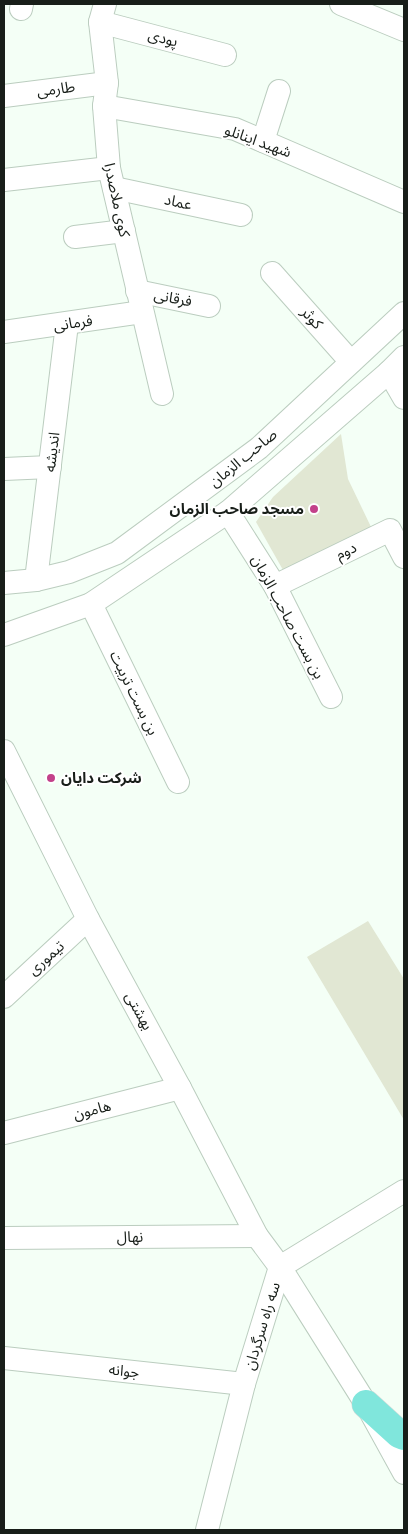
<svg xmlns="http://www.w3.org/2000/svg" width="408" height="1534" viewBox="0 0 408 1534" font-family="'Public Sans','Noto Sans Arabic',sans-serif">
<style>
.building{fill:#e1e7d3}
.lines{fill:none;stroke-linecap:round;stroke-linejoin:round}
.minor-casing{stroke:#bbcdbf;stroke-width:24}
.major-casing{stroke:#dadbda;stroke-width:29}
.minor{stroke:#fff;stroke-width:22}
.major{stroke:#80e6dc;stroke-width:28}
.poi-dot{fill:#c3418a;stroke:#fff;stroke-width:2}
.labels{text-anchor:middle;stroke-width:4;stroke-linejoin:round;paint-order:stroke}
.street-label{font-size:15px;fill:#181e19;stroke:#fff}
.poi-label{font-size:15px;font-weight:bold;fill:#181e19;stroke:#fff;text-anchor:end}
</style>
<rect width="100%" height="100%" fill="#f4fff6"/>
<g class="building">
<polygon points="341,434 348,479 372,529 283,570 256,522 273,497"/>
<polygon points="368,921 404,979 404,1120 307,957"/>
</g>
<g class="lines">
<defs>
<g id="minor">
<polyline points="105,4 100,22 107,83 104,106 109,168 162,394"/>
<polyline points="341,4 404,30"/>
<polyline points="21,9 22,4"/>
<polyline points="100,22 225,55"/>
<polyline points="4,96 107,83"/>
<polyline points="104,106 235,129 404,202"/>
<polyline points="263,141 279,91"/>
<polyline points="4,180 109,168"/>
<polyline points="114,188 241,215"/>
<polyline points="75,237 124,231"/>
<polyline points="272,273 351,362"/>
<polyline points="137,291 209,306"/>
<polyline points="4,332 142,312"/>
<polyline points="389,372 404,398"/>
<polyline points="4,469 50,467"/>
<polyline points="228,512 275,586 331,697"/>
<polyline points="36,580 67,324"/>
<polyline points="4,583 36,580 69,572 117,553 259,448 404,313"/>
<polyline points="275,586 390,530 404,557"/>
<polyline points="91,604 178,782"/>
<polyline points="4,635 91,604 228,512 389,372 404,357"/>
<polyline points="4,751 88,919 180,1088 257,1236 280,1267 366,1404 404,1473"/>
<polyline points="4,997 88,919"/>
<polyline points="4,1133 180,1088"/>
<polyline points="4,1238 257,1236"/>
<polyline points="280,1267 404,1191"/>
<polyline points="4,1358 244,1384"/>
<polyline points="207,1530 244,1384 280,1267"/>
</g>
<polyline id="major" points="366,1404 399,1434 404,1436"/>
</defs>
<use href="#minor" class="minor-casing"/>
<use href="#major" class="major-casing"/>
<use href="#minor" class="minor"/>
<use href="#major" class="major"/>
</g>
<g class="poi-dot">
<circle cx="314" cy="509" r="5"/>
<circle cx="51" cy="778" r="5"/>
</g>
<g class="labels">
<g class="street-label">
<text transform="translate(163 38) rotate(15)" y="5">پودی</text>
<text transform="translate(56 89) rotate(-7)" y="5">طارمی</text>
<text transform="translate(258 141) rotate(20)" y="5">شهید اینانلو</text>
<text transform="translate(117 200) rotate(78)" y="5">کوی ملاصدرا</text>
<text transform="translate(178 202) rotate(12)" y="5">عماد</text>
<text transform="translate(173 298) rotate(11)" y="5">فرقانی</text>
<text transform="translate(312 318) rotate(48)" y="5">کوثر</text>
<text transform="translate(73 323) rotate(-8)" y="5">فرمانی</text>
<text transform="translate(52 452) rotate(-83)" y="5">اندیشه</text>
<text transform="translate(243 458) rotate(-39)" y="5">صاحب الزمان</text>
<text transform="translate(346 551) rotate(-26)" y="5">دوم</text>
<text transform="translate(288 617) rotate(62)" y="5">بن بست صاحب الزمان</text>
<text transform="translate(134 693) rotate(64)" y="5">بن بست تربیت</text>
<text transform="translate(46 958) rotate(-42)" y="5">تیموری</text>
<text transform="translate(139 1011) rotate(61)" y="5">بهشتی</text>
<text transform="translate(92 1110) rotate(-14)" y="5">هامون</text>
<text transform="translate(130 1237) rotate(-1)" y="5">نهال</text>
<text transform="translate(262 1326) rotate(-73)" y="5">سه راه سرگردان</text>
<text transform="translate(124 1371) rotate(6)" y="5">جوانه</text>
</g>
<g class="poi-label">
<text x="304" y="514">مسجد صاحب الزمان</text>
<text x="61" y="783" text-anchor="start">شرکت دایان</text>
</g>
</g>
<rect width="408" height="1534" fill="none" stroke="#181e19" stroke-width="10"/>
</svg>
